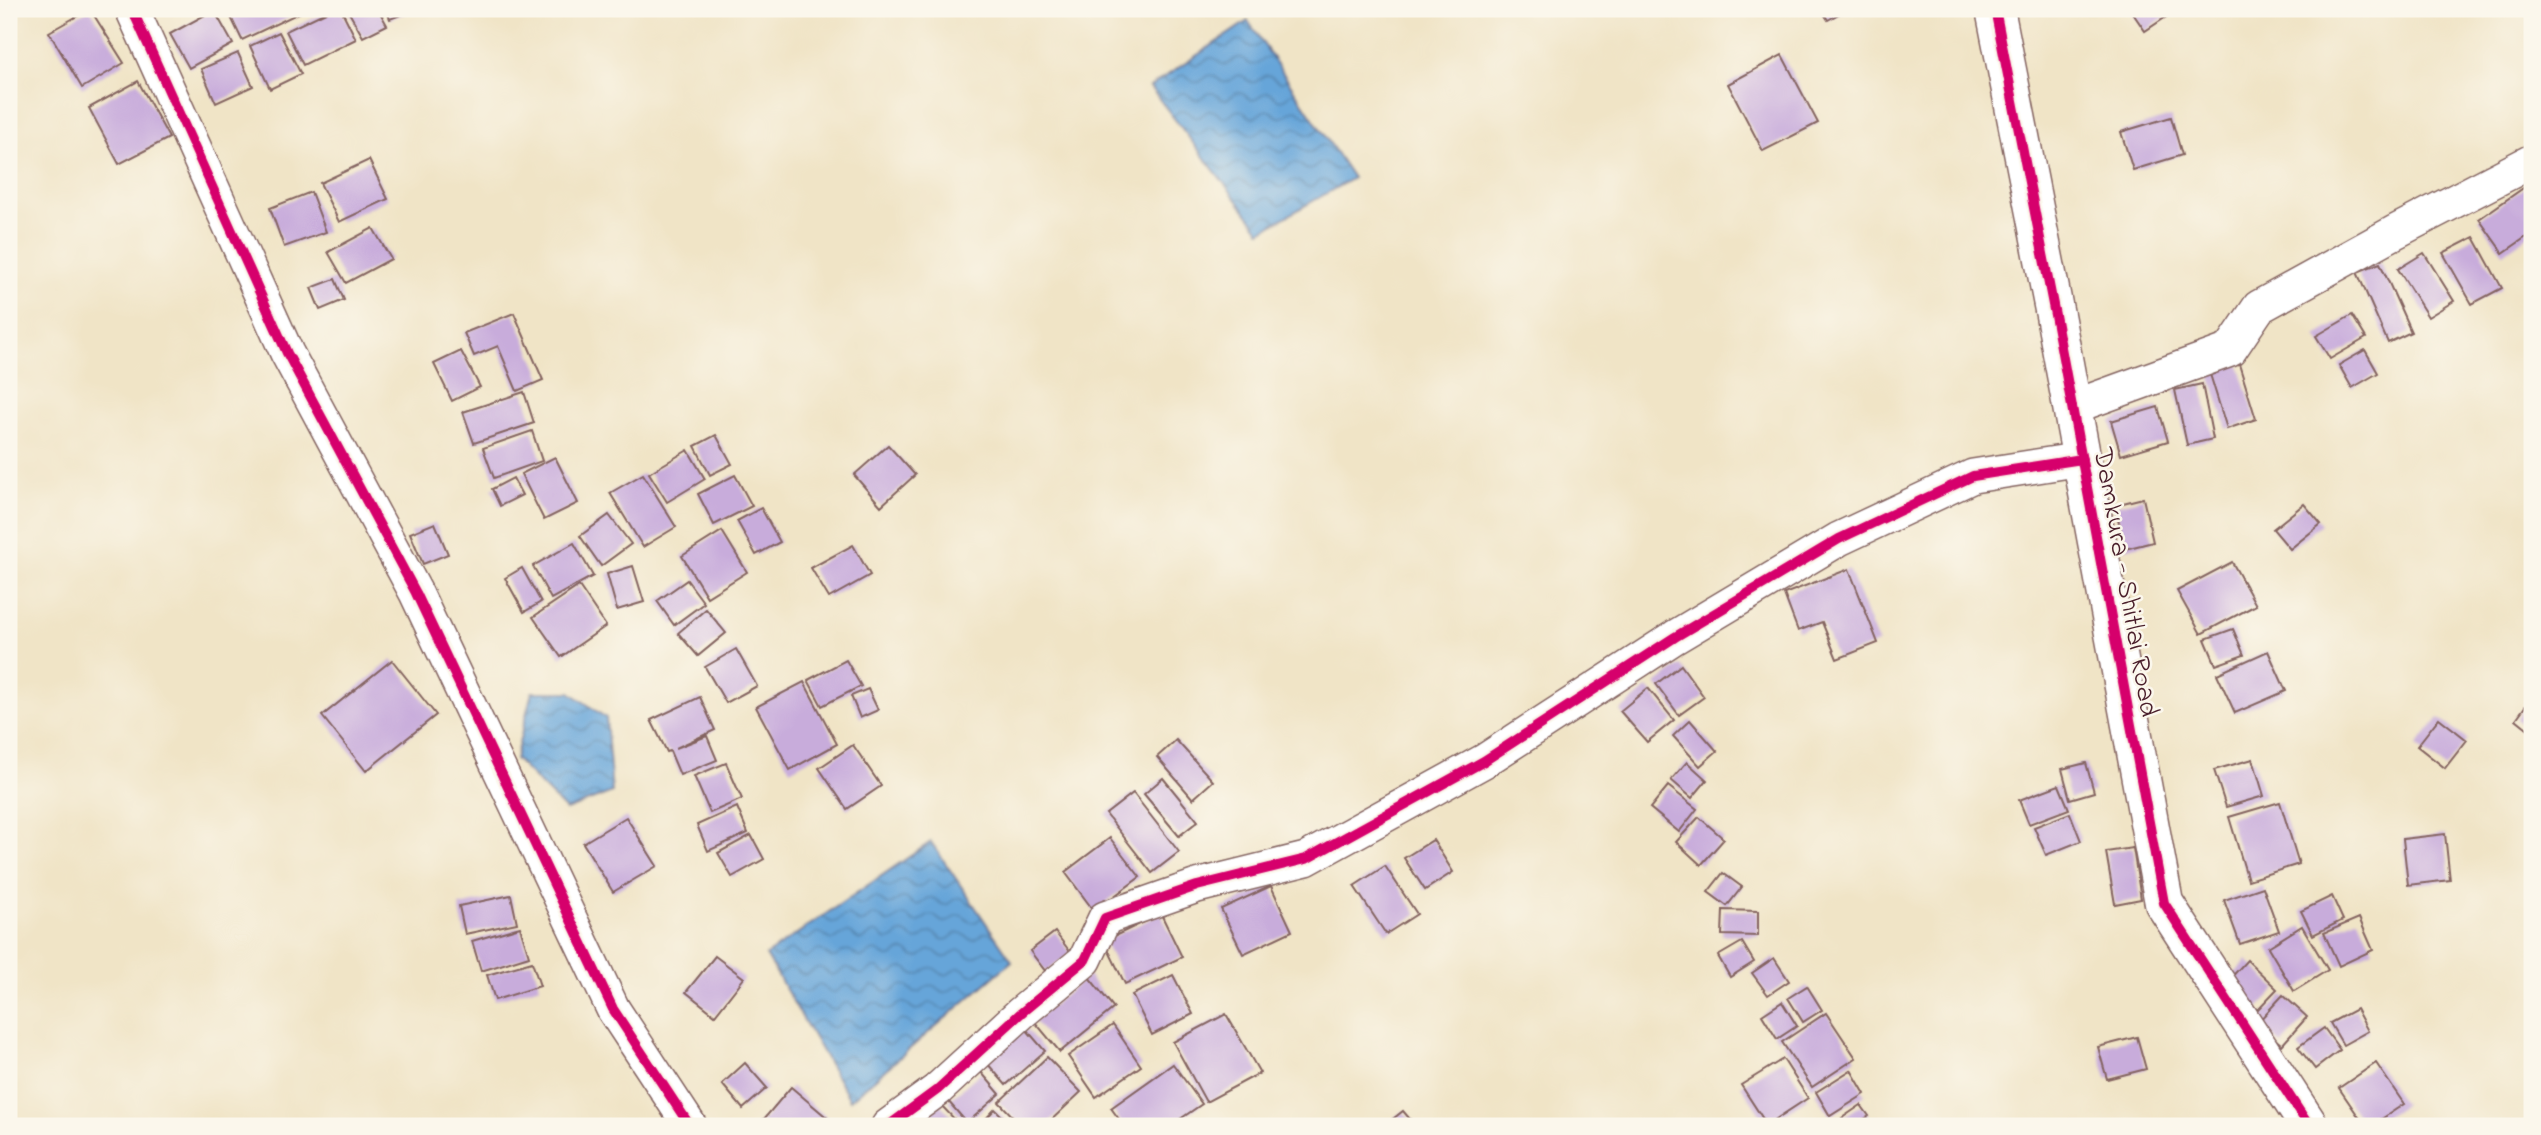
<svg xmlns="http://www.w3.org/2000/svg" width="2541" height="1135" viewBox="0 0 2541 1135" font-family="'Indie Flower',sans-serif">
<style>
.water{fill:url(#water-waves);stroke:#586282;stroke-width:2}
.building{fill:#c8acdb}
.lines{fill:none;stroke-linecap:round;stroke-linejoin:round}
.minor-casing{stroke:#846461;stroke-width:36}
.tertiary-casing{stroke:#846461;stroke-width:41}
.minor{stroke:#fff;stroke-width:33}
.tertiary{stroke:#fff;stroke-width:38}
.cycleway-casing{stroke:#fbf7ec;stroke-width:15}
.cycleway{stroke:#d6006c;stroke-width:10}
.labels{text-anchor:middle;stroke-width:5;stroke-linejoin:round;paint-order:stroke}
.street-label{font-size:28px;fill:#4a1f2b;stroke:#fbf7ec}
</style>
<defs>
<pattern id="water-waves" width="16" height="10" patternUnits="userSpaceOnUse" patternTransform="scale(1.75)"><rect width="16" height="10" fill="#66a5d9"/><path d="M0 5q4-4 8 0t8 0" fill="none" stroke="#5686b0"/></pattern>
</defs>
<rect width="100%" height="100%" fill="#fbf7ec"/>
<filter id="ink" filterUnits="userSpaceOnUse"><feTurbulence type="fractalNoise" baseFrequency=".0143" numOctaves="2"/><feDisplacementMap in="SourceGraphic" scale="14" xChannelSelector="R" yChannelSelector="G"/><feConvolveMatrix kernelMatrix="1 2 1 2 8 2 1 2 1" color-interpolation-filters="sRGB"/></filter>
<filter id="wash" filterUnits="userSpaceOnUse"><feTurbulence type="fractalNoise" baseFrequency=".00686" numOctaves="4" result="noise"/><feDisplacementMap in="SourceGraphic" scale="28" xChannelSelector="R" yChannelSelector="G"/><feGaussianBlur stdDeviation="1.57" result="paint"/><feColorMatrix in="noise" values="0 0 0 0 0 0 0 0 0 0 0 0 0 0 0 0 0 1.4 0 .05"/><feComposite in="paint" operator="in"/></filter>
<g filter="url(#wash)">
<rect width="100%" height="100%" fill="#f0e4c6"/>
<g class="water">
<polygon points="1248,21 1353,178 1261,231 1150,87"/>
<polygon points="532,692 570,692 606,718 612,792 566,810 515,759"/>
<polygon points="931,842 1012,961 850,1100 766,955"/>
</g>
<g id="blocks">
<g class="building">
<polygon points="90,9 124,63 82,88 49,32"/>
<polygon points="227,9 300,9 301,12 242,40"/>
<polygon points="332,9 341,9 356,39 303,65 286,31"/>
<polygon points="347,9 378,9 387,25 363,37"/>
<polygon points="386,9 416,9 390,19"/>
<polygon points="1821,9 1847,9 1828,20"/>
<polygon points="2130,9 2178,9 2145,31"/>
<polygon points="214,10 233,44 189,68 170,34"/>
<polygon points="279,32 301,74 270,89 250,46"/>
<polygon points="238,53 253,86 216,103 201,69"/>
<polygon points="1782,55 1818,123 1763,151 1728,84"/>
<polygon points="138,81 169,138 119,164 89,108"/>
<polygon points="2171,117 2182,155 2133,170 2121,132"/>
<polygon points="369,160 388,199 339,222 320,183"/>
<polygon points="2532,182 2532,233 2503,253 2479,219"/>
<polygon points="311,192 326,232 284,247 270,208"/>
<polygon points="373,228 391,259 346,283 328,252"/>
<polygon points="2474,237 2502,288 2472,304 2443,253"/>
<polygon points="2424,253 2454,301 2428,317 2398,269"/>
<polygon points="2380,263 2411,332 2388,343 2357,272"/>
<polygon points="335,279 344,300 320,310 311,288"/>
<polygon points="514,313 543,380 517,391 498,346 474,356 464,333"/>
<polygon points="2352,315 2366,338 2330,359 2316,336"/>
<polygon points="2365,350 2378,373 2352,388 2339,365"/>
<polygon points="461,351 480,387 452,401 434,364"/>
<polygon points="2238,361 2256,419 2227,429 2209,371"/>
<polygon points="2202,384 2213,439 2187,445 2175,390"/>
<polygon points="524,392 534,423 474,443 463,412"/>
<polygon points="2158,407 2168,441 2121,455 2111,421"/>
<polygon points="532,431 542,461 494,478 483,448"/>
<polygon points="716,435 732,464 710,475 695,446"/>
<polygon points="888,445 915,475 881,506 854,475"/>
<polygon points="688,450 705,479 667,502 649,473"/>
<polygon points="555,457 578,503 544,520 521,474"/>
<polygon points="643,474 676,527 643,547 610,493"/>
<polygon points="735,475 752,506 714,525 698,494"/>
<polygon points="513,478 522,495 500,506 492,489"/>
<polygon points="2143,498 2153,542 2125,549 2115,505"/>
<polygon points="2304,504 2321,524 2290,549 2273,529"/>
<polygon points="761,508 780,542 756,555 737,521"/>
<polygon points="609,515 631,544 601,566 580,536"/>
<polygon points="435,523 448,554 423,564 410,533"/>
<polygon points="722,531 747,572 707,597 682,556"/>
<polygon points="574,543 593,576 551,599 533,566"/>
<polygon points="853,545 870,575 829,598 811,568"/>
<polygon points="2232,562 2256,605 2201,634 2177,591"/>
<polygon points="633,566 644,602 617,610 607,574"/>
<polygon points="522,568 541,602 524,612 505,578"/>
<polygon points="1849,569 1878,643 1837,659 1822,622 1798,631 1784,594"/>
<polygon points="687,580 704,603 674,625 657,601"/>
<polygon points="579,586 606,626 561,657 533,617"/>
<polygon points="706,609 726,633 698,656 678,633"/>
<polygon points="2233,629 2244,655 2216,665 2205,639"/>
<polygon points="736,649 757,686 726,703 705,667"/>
<polygon points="2268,651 2286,691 2235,713 2217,674"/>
<polygon points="392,660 436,715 366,771 322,716"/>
<polygon points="846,660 861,686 822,706 808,680"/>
<polygon points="1681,665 1704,697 1679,715 1656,684"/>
<polygon points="804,682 837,744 790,770 756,707"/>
<polygon points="1648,688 1674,720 1647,742 1620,711"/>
<polygon points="868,689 878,710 860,718 851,696"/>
<polygon points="700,697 715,730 676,748 707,736 717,760 680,775 670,751 667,752 651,720"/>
<polygon points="2529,701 2532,704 2532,732 2516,719"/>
<polygon points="2439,718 2467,740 2445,768 2417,746"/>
<polygon points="1690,720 1717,751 1700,766 1673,736"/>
<polygon points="1176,740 1213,781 1193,799 1157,757"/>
<polygon points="853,745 881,786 847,809 819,768"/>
<polygon points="2253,759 2264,796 2226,807 2214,770"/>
<polygon points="1687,762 1707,780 1692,798 1671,780"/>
<polygon points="726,763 742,799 710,813 694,776"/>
<polygon points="2086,763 2094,792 2070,799 2062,769"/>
<polygon points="1163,778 1198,821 1179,836 1144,794"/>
<polygon points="2059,785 2069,809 2029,824 2019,800"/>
<polygon points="1668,786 1697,809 1679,832 1650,808"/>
<polygon points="1133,793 1179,852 1152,873 1106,814"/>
<polygon points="2280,802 2299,864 2248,880 2229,817"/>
<polygon points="737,807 748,833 708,851 697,825"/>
<polygon points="2070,813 2081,841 2046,855 2034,827"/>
<polygon points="626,817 657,866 613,892 583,843"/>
<polygon points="1699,817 1724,839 1701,865 1676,842"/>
<polygon points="2445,834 2450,880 2408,885 2403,839"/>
<polygon points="751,835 764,859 732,877 718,853"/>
<polygon points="1110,838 1140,877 1094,911 1065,872"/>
<polygon points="1433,840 1453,872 1425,890 1404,858"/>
<polygon points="2133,848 2141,899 2115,904 2106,852"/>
<polygon points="1385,866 1417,914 1386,934 1354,886"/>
<polygon points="1723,873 1742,887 1727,906 1708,892"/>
<polygon points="1271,886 1292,931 1243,954 1221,909"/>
<polygon points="2263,887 2279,931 2240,944 2224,900"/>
<polygon points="511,895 517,923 465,934 459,906"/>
<polygon points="2332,896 2343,920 2313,935 2301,911"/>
<polygon points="1723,910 1758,911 1758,936 1722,935"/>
<polygon points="1161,914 1182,957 1125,984 1104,941"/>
<polygon points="2359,918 2373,950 2339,966 2324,933"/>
<polygon points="2302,926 2328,970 2294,991 2268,947"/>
<polygon points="520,927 529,956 481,971 472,941"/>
<polygon points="1055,932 1071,953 1046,972 1030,951"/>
<polygon points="1742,942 1754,962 1730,977 1718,956"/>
<polygon points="715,956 744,978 715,1015 686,992"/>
<polygon points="1774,958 1789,981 1768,995 1752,973"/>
<polygon points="2247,960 2277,989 2257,1010 2228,981"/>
<polygon points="532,962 540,986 495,1000 487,975"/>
<polygon points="1173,975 1193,1014 1152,1035 1132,995"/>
<polygon points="1088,976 1114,1008 1060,1052 1034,1021"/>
<polygon points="1807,986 1822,1010 1803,1022 1788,998"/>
<polygon points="2283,995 2307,1017 2282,1045 2257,1023"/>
<polygon points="1782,1002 1797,1026 1777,1039 1762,1015"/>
<polygon points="2356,1009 2368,1031 2343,1045 2330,1023"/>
<polygon points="1826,1013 1856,1058 1812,1087 1782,1042"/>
<polygon points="1226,1014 1260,1073 1206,1102 1173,1042"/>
<polygon points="1113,1025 1141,1066 1096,1097 1068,1056"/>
<polygon points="2324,1028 2340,1050 2315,1069 2298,1047"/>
<polygon points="1026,1029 1045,1051 1006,1085 987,1063"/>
<polygon points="2137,1037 2146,1069 2107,1079 2098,1047"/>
<polygon points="1047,1057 1081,1092 1045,1126 1022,1126 999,1102"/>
<polygon points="1783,1059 1808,1098 1767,1125 1741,1085"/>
<polygon points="745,1063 767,1088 743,1109 722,1084"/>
<polygon points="2376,1063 2404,1104 2371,1126 2365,1126 2339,1088"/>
<polygon points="1173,1064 1202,1104 1170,1126 1124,1126 1111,1108"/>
<polygon points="1851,1070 1865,1094 1830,1116 1816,1092"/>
<polygon points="981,1072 1000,1094 967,1123 948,1101"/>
<polygon points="791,1087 831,1121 827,1126 758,1126"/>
<polygon points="940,1104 961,1126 917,1126"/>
<polygon points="1861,1105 1869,1116 1854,1126 1848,1126 1842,1118"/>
<polygon points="995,1109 1012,1126 979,1126"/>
<polygon points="1403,1111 1416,1126 1384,1126"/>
</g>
</g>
</g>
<g filter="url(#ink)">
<use href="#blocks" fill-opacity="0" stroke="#846461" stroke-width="2"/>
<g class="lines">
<defs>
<g id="minor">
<polyline points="132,9 287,353 416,593 613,1009 690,1126"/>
<polyline points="2073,407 2230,350 2259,307 2395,232 2532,161"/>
<polyline points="888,1126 937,1090 1021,1013 1085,960 1105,918 1197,886 1306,859 1484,761 1675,637 1839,539 1973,476 2082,459"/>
</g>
<polyline id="tertiary" points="1995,9 2055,315 2164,903 2309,1126"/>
</defs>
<use href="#minor" class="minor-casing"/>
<use href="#tertiary" class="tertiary-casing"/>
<use href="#minor" class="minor"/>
<use href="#tertiary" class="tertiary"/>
<defs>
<g id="cycleway">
<polyline points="132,9 287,353 416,593 613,1009 690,1126"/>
<polyline points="1995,9 2055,315 2164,903 2309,1126"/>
<polyline points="888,1126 937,1090 1021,1013 1085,960 1105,918 1197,886 1306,859 1484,761 1675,637 1839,539 1973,476 2082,459"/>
</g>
</defs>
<use href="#cycleway" class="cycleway-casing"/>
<use href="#cycleway" class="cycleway"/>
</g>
</g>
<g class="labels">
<g class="street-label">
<text transform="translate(2128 582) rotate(80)" y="10">Damkura - Shitlai Road</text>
</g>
</g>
<rect width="2541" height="1135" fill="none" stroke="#fbf7ec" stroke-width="35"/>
</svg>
